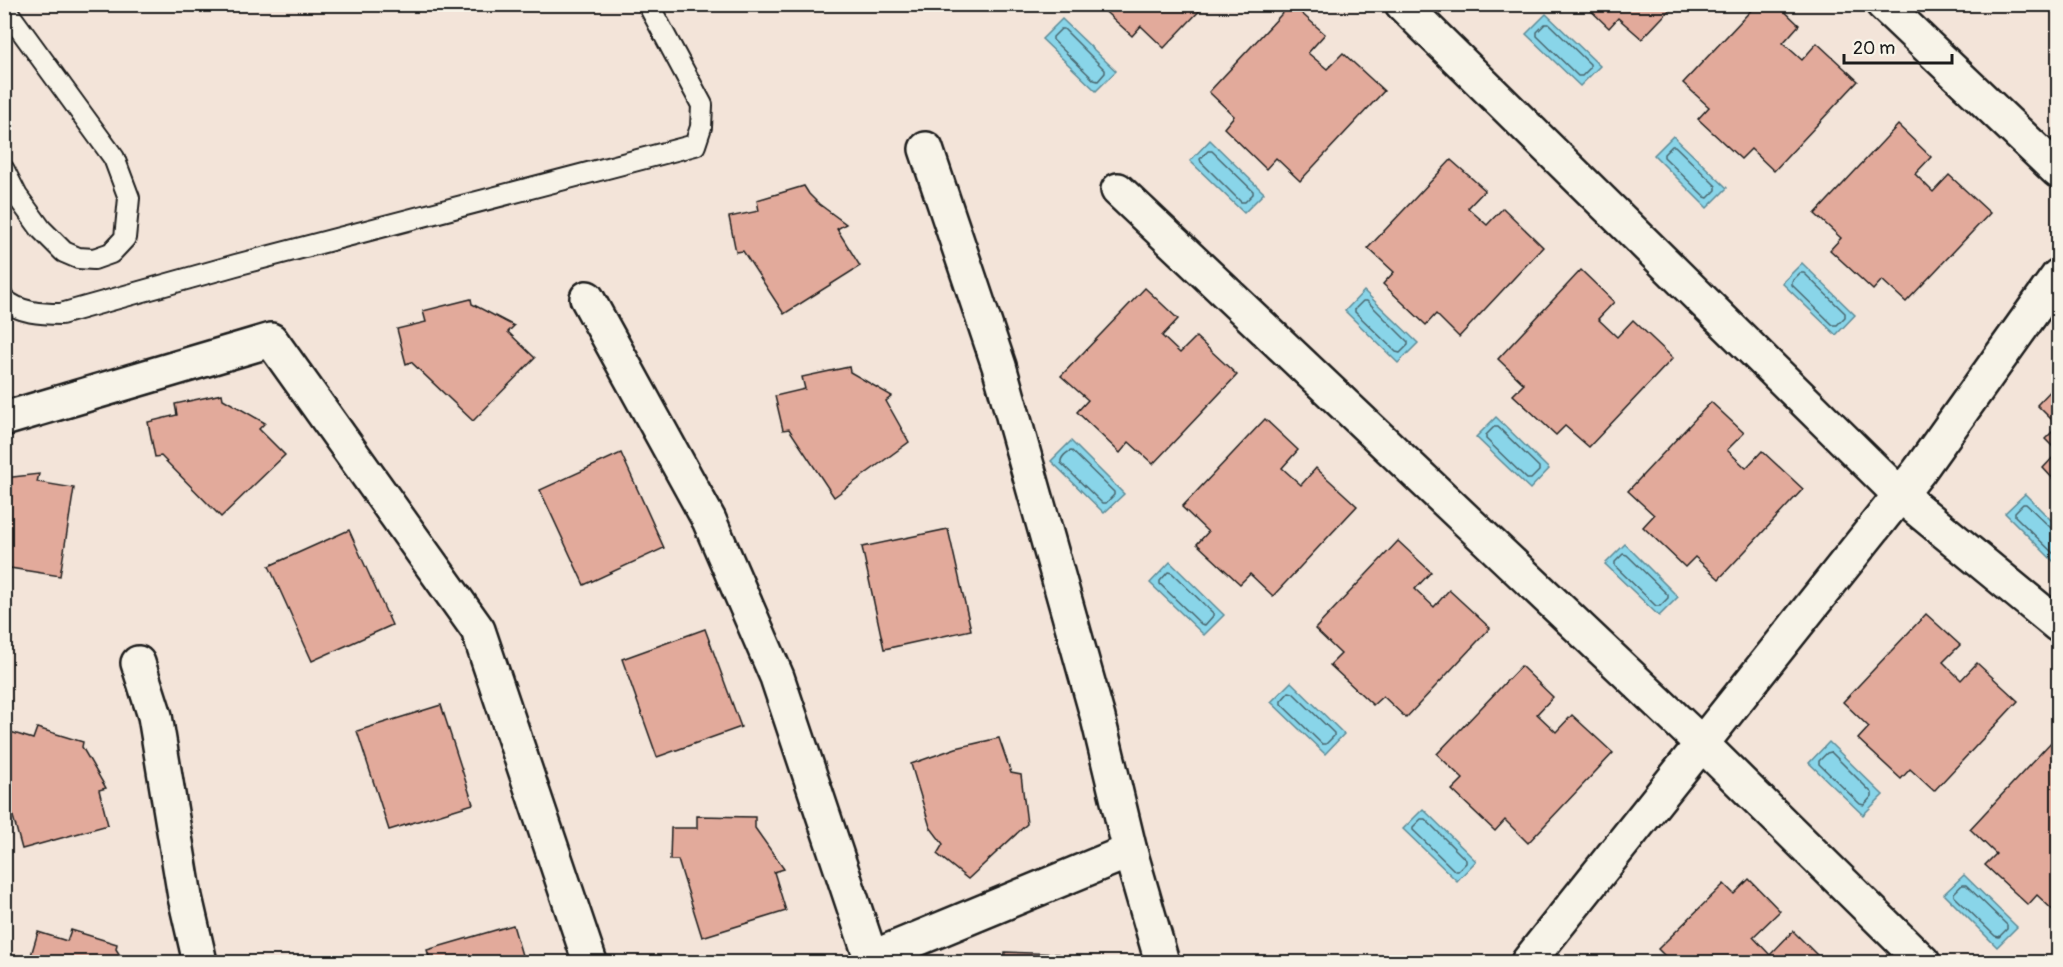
<svg xmlns="http://www.w3.org/2000/svg" width="2063" height="967" viewBox="0 0 2063 967" font-family="Pangolin,sans-serif">
<style>
.water{fill:#89d5e9;stroke:#5d8b97;stroke-width:1.5}
.lines{fill:none;stroke-linecap:round;stroke-linejoin:round}
.shore{stroke:#48666e;stroke-width:1.5}
.building{fill:#e2aa9b;stroke:#1c1c1c;stroke-width:1.5}
.service-casing{stroke:#1c1c1c;stroke-width:24}
.minor-casing{stroke:#1c1c1c;stroke-width:38}
.tertiary-casing{stroke:#1c1c1c;stroke-width:38}
.service{stroke:#f7f3e8;stroke-width:20}
.minor{stroke:#f7f3e8;stroke-width:33}
.tertiary{stroke:#f7f3e8;stroke-width:33}
</style>
<rect width="100%" height="100%" fill="#f3e4d9"/>
<filter id="ink" filterUnits="userSpaceOnUse"><feTurbulence type="fractalNoise" baseFrequency=".0167" numOctaves="2"/><feDisplacementMap in="SourceGraphic" scale="12" xChannelSelector="R" yChannelSelector="G"/><feConvolveMatrix kernelMatrix="1 2 1 2 8 2 1 2 1" color-interpolation-filters="sRGB"/></filter>
<g filter="url(#ink)">
<g class="water">
<polygon points="1546,14 1600,66 1580,86 1526,34"/>
<polygon points="1062,19 1116,71 1096,91 1042,39"/>
<polygon points="1673,136 1727,188 1707,208 1654,155"/>
<polygon points="1210,140 1264,193 1244,213 1190,161"/>
<polygon points="1802,263 1855,315 1836,335 1782,283"/>
<polygon points="1364,291 1418,343 1398,363 1345,311"/>
<polygon points="1496,417 1549,469 1530,489 1476,437"/>
<polygon points="1071,441 1124,494 1104,513 1051,461"/>
<polygon points="2025,494 2058,527 2058,566 2005,513"/>
<polygon points="1625,544 1678,597 1659,616 1605,564"/>
<polygon points="1170,562 1224,615 1204,635 1150,583"/>
<polygon points="1291,682 1344,734 1325,754 1271,702"/>
<polygon points="1829,742 1883,795 1863,815 1809,763"/>
<polygon points="1423,809 1476,861 1457,881 1403,829"/>
<polygon points="1964,875 2017,927 1997,947 1944,894"/>
</g>
<g class="lines">
<g class="shore">
<polygon points="1545,24 1549,24 1590,64 1590,68 1582,76 1578,76 1537,36 1537,32"/>
<polygon points="1061,29 1064,29 1105,70 1105,73 1098,81 1094,80 1053,40 1053,37"/>
<polygon points="1672,146 1675,146 1716,186 1716,190 1708,198 1705,197 1664,157 1664,154"/>
<polygon points="1208,151 1212,151 1253,191 1253,194 1245,202 1241,202 1201,162 1200,159"/>
<polygon points="1800,273 1804,273 1845,313 1845,317 1837,325 1833,325 1792,285 1792,281"/>
<polygon points="1363,301 1367,301 1408,342 1408,345 1400,353 1396,352 1355,312 1355,309"/>
<polygon points="1494,427 1498,427 1539,467 1539,471 1531,479 1527,479 1486,439 1486,435"/>
<path d="M1072 451 1114 492V495L1106 503H1102L1061 463C1060 458 1067 451 1072 451Z"/>
<polyline points="2058,531 2052,529 2026,504 2023,504 2015,512 2015,516 2058,558"/>
<polygon points="1623,554 1627,555 1668,595 1668,598 1660,606 1656,606 1615,566 1615,562"/>
<polygon points="1168,572 1172,573 1213,613 1213,616 1205,625 1201,624 1160,584 1160,581"/>
<polygon points="1289,692 1293,693 1334,733 1334,736 1326,744 1322,744 1281,704 1281,701"/>
<polygon points="1831,752 1872,793 1872,796 1864,805 1860,804 1819,764 1819,761 1827,753"/>
<polygon points="1421,819 1425,819 1466,860 1466,863 1458,871 1455,871 1413,830 1413,827"/>
<polygon points="1962,885 1966,885 2007,925 2007,929 1999,937 1995,936 1954,896 1954,893"/>
</g>
</g>
<g class="building">
<polygon points="1097,4 1206,4 1164,48 1141,26 1132,36"/>
<polygon points="1291,4 1325,34 1308,53 1327,69 1343,53 1384,91 1300,181 1276,158 1266,169 1224,128 1234,116 1209,92"/>
<polygon points="1584,4 1675,4 1642,39 1618,18 1609,28"/>
<polygon points="1757,4 1777,4 1799,25 1783,43 1802,60 1817,43 1858,81 1774,171 1751,149 1741,159 1698,119 1709,107 1683,83"/>
<polygon points="1898,125 1931,157 1915,174 1933,192 1949,175 1990,213 1906,302 1882,280 1873,290 1830,250 1841,238 1815,214"/>
<polygon points="1451,160 1485,190 1468,208 1487,225 1503,208 1543,247 1459,337 1436,314 1426,325 1383,284 1394,272 1368,248"/>
<polygon points="804,186 809,194 819,204 846,224 837,229 860,266 784,314 743,251 736,252 729,217 759,211 757,200"/>
<polygon points="1581,270 1614,302 1598,319 1617,337 1633,320 1673,358 1589,447 1565,426 1556,435 1513,395 1524,384 1498,359"/>
<polygon points="1145,288 1178,319 1162,336 1180,353 1196,337 1237,375 1153,464 1129,442 1120,453 1077,412 1088,400 1061,376"/>
<polygon points="471,299 472,304 514,326 508,332 535,358 473,421 411,362 406,364 397,329 426,322 423,311"/>
<polygon points="849,367 850,372 892,396 886,401 909,442 834,497 789,429 783,430 775,396 805,389 802,377"/>
<polygon points="2058,383 2058,484 2043,468 2058,452 2045,439 2058,426 2037,405"/>
<polygon points="222,394 223,399 265,423 259,429 285,455 221,517 161,456 155,457 148,422 177,415 175,404"/>
<polygon points="1711,402 1744,433 1727,450 1746,468 1762,451 1803,489 1719,579 1695,557 1685,567 1643,527 1654,515 1628,491"/>
<polygon points="1265,419 1298,450 1282,468 1301,485 1316,468 1357,506 1273,596 1250,574 1240,584 1197,544 1208,532 1182,507"/>
<polygon points="621,453 664,548 584,585 540,490"/>
<polygon points="39,474 37,482 74,488 60,576 4,567 4,478"/>
<polygon points="948,529 971,630 884,649 862,547"/>
<polygon points="349,530 392,625 312,661 269,566"/>
<polygon points="1398,541 1431,572 1415,589 1434,607 1449,590 1490,628 1406,718 1383,696 1373,705 1330,665 1341,654 1315,629"/>
<polygon points="1926,614 1960,645 1943,662 1961,680 1977,663 2018,701 1934,791 1910,769 1901,779 1858,739 1869,727 1843,702"/>
<polygon points="705,629 741,727 657,757 622,659"/>
<polygon points="1521,666 1553,697 1537,714 1556,732 1572,715 1613,753 1528,843 1505,820 1495,831 1452,790 1463,779 1437,754"/>
<polygon points="441,705 473,804 389,830 357,731"/>
<polygon points="37,728 83,742 82,747 106,788 99,790 108,825 22,849 4,784 4,730 33,739"/>
<polygon points="999,738 1011,773 1021,775 1027,824 968,879 937,854 943,844 930,827 911,764 956,748"/>
<polygon points="2053,740 2058,745 2058,915 2037,895 2028,905 1985,865 1996,854 1970,829"/>
<polygon points="697,816 755,817 755,828 784,869 774,872 786,911 702,937 678,860 670,860 671,828 697,828"/>
<polygon points="1749,879 1780,911 1753,937 1770,955 1793,931 1824,962 1671,962 1658,949 1724,884 1734,894"/>
<polygon points="513,925 524,962 431,962 427,950"/>
<polygon points="71,930 117,944 116,949 124,962 29,962 38,932 67,941"/>
<polygon points="1005,952 1059,954 1060,962 1004,962"/>
</g>
<g class="lines">
<defs>
<g id="service">
<polyline points="4,7 114,158 129,198 125,238 111,253 94,259 78,258 64,252 41,229 17,196 4,170"/>
<path d="M4 299C19 313 42 314 61 314L236 265 695 145 701 127 702 105 648 4"/>
</g>
<g id="minor">
<polyline points="1402,4 1900,495 2058,625"/>
<polyline points="1883,4 2058,171"/>
<polyline points="926,149 999,366 1098,718 1130,851"/>
<polyline points="1118,190 1702,744 1923,962"/>
<polyline points="4,419 271,340 478,630 590,962"/>
<polyline points="138,663 155,716 185,897 200,962"/>
<polyline points="871,962 871,958 1130,851 1162,962"/>
</g>
<g id="tertiary">
<polyline points="587,298 709,520 777,677 871,958"/>
<polyline points="1528,962 1919,471 2058,276"/>
</g>
</defs>
<use href="#service" class="service-casing"/>
<use href="#minor" class="minor-casing"/>
<use href="#tertiary" class="tertiary-casing"/>
<use href="#service" class="service"/>
<use href="#minor" class="minor"/>
<use href="#tertiary" class="tertiary"/>
</g>
</g>
<rect width="2063" height="967" fill="none" stroke="#f7f3e8" stroke-width="24"/>
<rect x="12" y="12" width="2039" height="943" fill="none" stroke="#1c1c1c" stroke-width="2" filter="url(#ink)"/>
<path d="M1844 54v9h108v-9" fill="none" stroke="#1c1c1c" stroke-width="3"/>
<text x="1853" y="54" font-size="18" fill="#1c1c1c" stroke="#f7f3e8" stroke-width="4.5" paint-order="stroke">20 m</text>
</svg>
